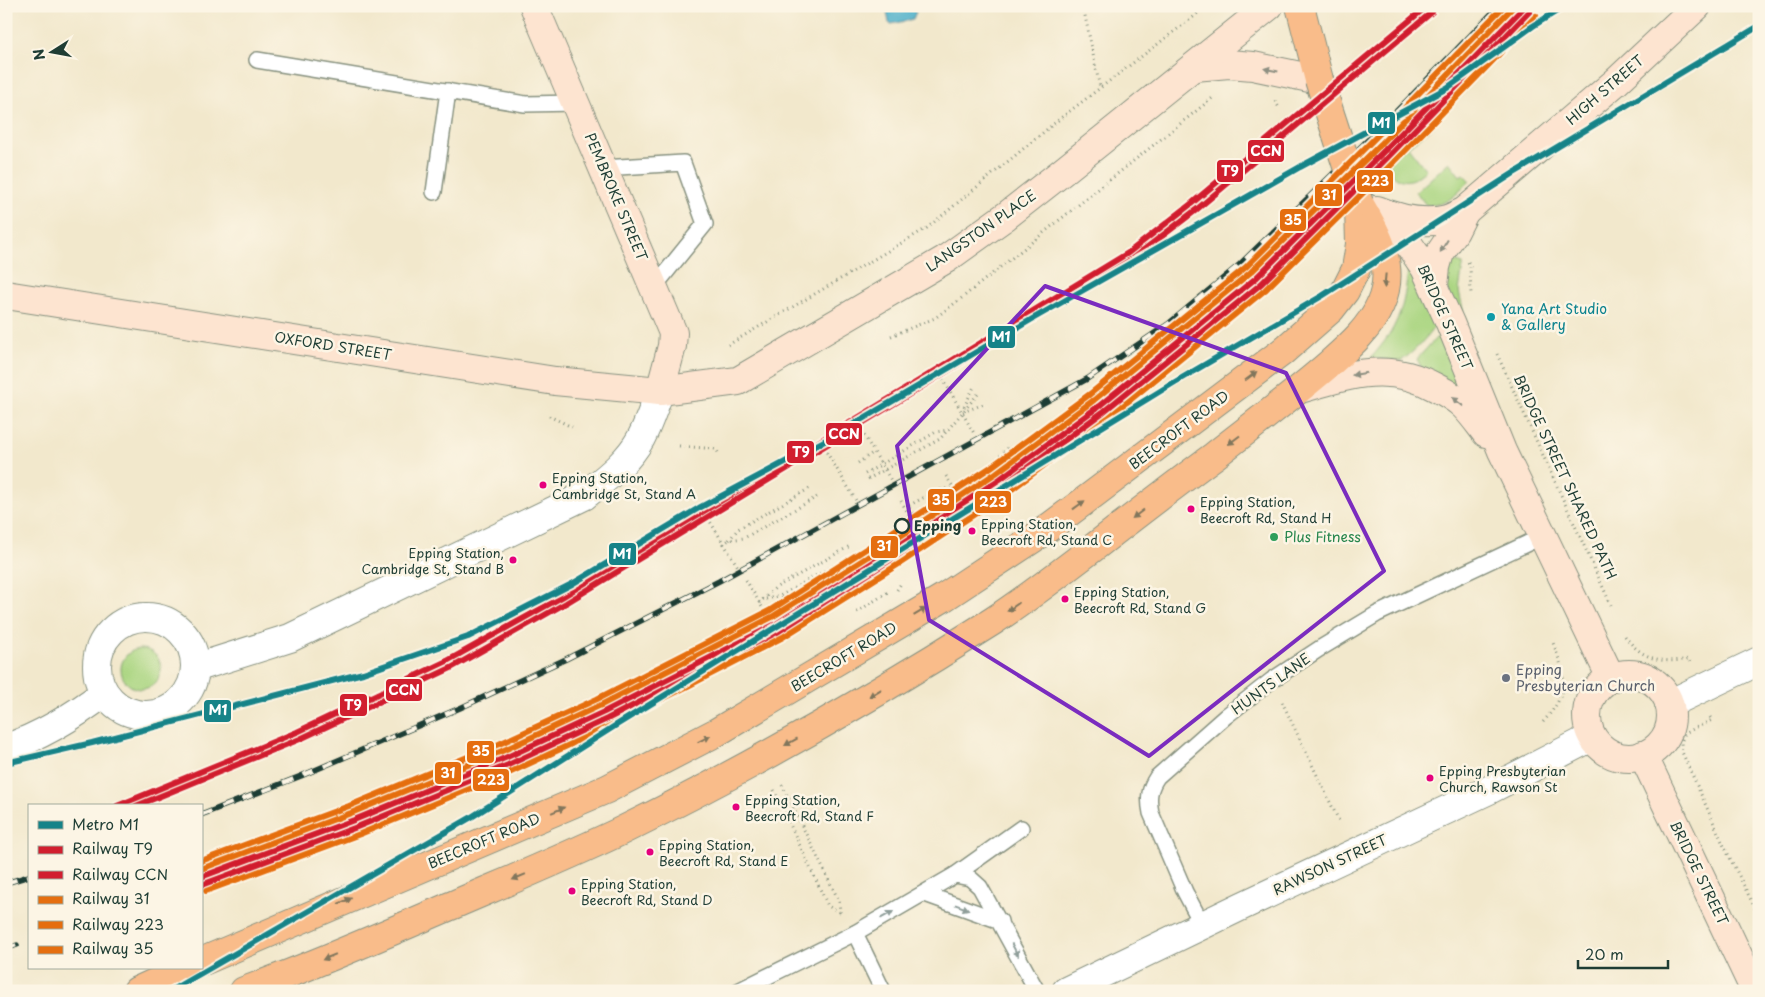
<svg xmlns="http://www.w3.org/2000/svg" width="1765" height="997" viewBox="0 0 1765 997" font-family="'Playpen Sans',sans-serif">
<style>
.green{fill:#abd682;stroke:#658a5b}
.water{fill:#49aec9;stroke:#34767e}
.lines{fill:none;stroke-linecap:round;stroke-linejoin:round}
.lane-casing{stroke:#889280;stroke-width:18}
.street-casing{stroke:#889280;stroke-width:30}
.secondary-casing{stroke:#889280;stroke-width:30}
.primary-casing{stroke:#889280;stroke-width:30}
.path{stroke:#889280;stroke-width:3;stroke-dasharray:1 4;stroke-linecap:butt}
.lane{stroke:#fff;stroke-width:15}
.street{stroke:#fff;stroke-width:28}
.secondary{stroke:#fde4d0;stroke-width:28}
.primary{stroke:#f9bc8a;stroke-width:28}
.rail-casing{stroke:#1f3d34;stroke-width:5.5}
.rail{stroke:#fcf5e5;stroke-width:4;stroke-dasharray:11;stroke-linecap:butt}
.primary-bridge-casing{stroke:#889280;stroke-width:30;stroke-linecap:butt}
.primary-bridge{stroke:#f9bc8a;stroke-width:28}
.rail-1-casing{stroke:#fcf5e5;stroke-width:10}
.rail-2-casing{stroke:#fcf5e5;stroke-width:10}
.rail-3-casing{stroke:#fcf5e5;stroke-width:10}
.rail-4-casing{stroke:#fcf5e5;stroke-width:10}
.rail-5-casing{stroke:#fcf5e5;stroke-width:10}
.rail-1{stroke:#d11f2f;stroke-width:6}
.rail-2{stroke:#d11f2f;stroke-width:6}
.rail-3{stroke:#e56e0f;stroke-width:6}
.rail-4{stroke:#e56e0f;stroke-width:6}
.rail-5{stroke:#e56e0f;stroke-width:6}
.metro-1-casing{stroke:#fcf5e5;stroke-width:10}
.metro-1{stroke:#168388;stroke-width:6}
.oneway{fill:#8e9082}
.oneway2{fill:#81765b}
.oneway3{fill:#8f9e9a}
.marked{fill:none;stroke:#7b2cbf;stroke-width:4;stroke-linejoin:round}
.culture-dot{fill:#0f9aa8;stroke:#fcf5e5;stroke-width:2}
.bus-dot{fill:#e5007d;stroke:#fcf5e5;stroke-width:2}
.stop-dot{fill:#fcf5e5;stroke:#1f3d34;stroke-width:2.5}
.leisure-dot{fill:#2e9e5b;stroke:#fcf5e5;stroke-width:2}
.worship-dot{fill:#6b7280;stroke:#fcf5e5;stroke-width:2}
.labels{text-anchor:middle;stroke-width:5;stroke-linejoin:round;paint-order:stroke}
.bus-label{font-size:13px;fill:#1f3d34;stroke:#fcf5e5;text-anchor:start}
.street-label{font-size:14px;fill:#1f3d34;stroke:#fcf5e5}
.culture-label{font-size:14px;fill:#0d838f;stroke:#fcf5e5;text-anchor:start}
.stop-label{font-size:14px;font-weight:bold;fill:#1f3d34;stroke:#fcf5e5;text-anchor:start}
.leisure-label{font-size:14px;fill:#27864d;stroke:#fcf5e5;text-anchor:start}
.worship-label{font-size:14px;fill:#5b616d;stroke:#fcf5e5;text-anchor:start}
.line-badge{stroke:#fcf5e5;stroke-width:2}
.badge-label{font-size:14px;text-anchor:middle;font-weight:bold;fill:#fff}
</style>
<rect width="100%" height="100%" fill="#fcf5e5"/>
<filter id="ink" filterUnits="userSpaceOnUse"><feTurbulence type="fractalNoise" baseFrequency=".02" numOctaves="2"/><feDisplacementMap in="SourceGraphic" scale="10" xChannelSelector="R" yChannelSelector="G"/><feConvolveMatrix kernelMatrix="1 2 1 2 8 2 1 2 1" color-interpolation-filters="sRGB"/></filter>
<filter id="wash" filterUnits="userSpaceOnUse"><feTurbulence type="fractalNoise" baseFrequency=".0096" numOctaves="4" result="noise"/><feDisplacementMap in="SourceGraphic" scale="20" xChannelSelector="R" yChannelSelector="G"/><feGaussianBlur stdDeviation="1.12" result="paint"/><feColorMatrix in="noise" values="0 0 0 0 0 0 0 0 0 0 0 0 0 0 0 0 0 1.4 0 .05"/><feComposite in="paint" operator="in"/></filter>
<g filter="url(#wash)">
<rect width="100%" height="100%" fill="#f2e8cc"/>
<g class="green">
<path d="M1428 120 1434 126 1408 147 1426 170C1406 188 1395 182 1383 160Z"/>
<path d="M1449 162 1460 176 1463 174 1470 181C1455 195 1448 206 1426 205L1416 192Z"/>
<polygon points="1448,259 1463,264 1459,291 1463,310 1461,314 1454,316 1446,294"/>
<path d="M1409 264 1436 324C1427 338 1414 352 1401 361L1371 358C1380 347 1390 336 1396 322 1405 305 1406 283 1409 264Z"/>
<polygon points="1443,337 1463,382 1456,386 1421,367 1417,359 1436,338"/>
<circle cx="141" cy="669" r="20"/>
</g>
<polygon class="water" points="886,6 909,6 916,12 913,19 892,24 889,23"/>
</g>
<g filter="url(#ink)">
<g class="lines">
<defs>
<g id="lane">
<polyline points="257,60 525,104 577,103"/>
<polyline points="603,168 683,163 705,224 654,287"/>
<polyline points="434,192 448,91"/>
<polyline points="955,875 1021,828"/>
<polyline points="925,894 1000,921"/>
<path d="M1203 926 1185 892 1151 813C1148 798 1149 789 1157 777L1226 716 1272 680 1319 649 1377 614 1543 536"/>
<polyline points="738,991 855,933"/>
<polyline points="883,991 855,933 955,875 970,878 980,887 1037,991"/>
</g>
<g id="street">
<circle cx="146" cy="666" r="49"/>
<path d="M195 668 290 638 584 496C605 479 628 462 641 438 649 423 654 406 660 391"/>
<polyline points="1669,704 1759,661"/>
<path d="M6 748C42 736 74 716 104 693"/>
<polyline points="1066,991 1242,906 1489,790 1592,737"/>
</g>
<g id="secondary">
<polyline points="534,6 673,333 672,346 660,391"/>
<polyline points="1194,67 1229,64 1253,66 1319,80"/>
<polyline points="1359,203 1378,216 1405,239 1425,268 1450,323 1502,451 1611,678"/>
<path d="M1377 210C1399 219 1423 225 1447 219 1453 217 1459 214 1465 211L1617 81 1697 6"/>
<polyline points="1434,286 1436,267 1440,253 1455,231 1465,211"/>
<polyline points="6,295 555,381 660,391 738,381 946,259 1006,216 1061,173 1269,6"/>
<path d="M1300 389C1348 375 1388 361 1435 387 1445 392 1456 398 1464 406 1472 414 1479 424 1486 433"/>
<circle cx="1629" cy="716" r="42"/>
<polyline points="1643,755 1755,991"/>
</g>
<g id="primary">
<polyline points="1300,6 1319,80"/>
<polyline points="201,962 607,789 717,732 943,598 1040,534 1083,502 1282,352 1331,309 1345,291 1356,269 1360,244 1359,207"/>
<polyline points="137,991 187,968"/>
<path d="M244 991C312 966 379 937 446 908 504 883 562 859 619 832 748 769 872 698 993 621 1027 599 1060 573 1093 548 1133 517 1173 486 1214 456 1252 426 1291 397 1328 365 1347 348 1369 330 1380 305 1397 267 1378 236 1359 203"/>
</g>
</defs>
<use href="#lane" class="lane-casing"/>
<use href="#street" class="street-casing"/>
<use href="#secondary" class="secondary-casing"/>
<use href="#primary" class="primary-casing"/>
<g class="path">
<polyline points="1083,6 1100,88"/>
<polyline points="1275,101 1280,109"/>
<polyline points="1468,262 1470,265 1471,295"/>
<polyline points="891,336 935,318 958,301 1215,96"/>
<polyline points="728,345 927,228 1062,117 1196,15 1204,6"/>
<polyline points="1497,354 1611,605"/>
<polyline points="943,379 975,435"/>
<polyline points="964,407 974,387"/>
<polyline points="963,412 984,404"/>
<polyline points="549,416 572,427"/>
<polyline points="859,427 892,482"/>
<polyline points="679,446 716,449 719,454"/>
<polyline points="824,448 857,502"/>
<polyline points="858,463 874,452"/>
<polyline points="994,463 1011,455"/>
<polyline points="865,474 936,432 948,430"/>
<polyline points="946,476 962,501"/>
<polyline points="868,479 940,439 978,394"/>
<polyline points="901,501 918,530"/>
<polyline points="938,503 915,516 908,506 938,490 953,488 991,464 1008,448"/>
<polyline points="708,518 738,567"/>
<polyline points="896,525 909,515"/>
<polyline points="729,540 738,529 812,487"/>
<polyline points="723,544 729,540 744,538 817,497"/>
<polyline points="746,580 771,622"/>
<polyline points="897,590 902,582"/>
<polyline points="766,599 780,596 854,554"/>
<polyline points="759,603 775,588 850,546"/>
<polyline points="857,612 888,592"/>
<path d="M1625 636C1641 659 1662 664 1689 659L1690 662"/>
<polyline points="1282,702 1339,821"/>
<polyline points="1710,717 1712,720 1685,733 1681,742 1682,752 1724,846 1759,916"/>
<path d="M1543 722C1569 693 1567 678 1553 643"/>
<polyline points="782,785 839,901 840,912 842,915"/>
<polyline points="774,790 828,906 839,912"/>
</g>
<use href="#lane" class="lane"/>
<use href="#street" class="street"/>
<use href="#secondary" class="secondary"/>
<use href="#primary" class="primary"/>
<defs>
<g id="rail">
<polyline points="201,815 301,776 460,708 566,659 719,581 1087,379 1168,324 1240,264 1378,130 1499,6"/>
<polyline points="6,883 29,876"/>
<polyline points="6,949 17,945"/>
</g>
</defs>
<use href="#rail" class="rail-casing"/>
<use href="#rail" class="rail"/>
<defs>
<polyline id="primary-bridge" points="1319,80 1359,203"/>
</defs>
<use href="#primary-bridge" class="primary-bridge-casing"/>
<use href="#primary-bridge" class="primary-bridge"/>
<defs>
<g id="rail-1">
<polyline points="117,806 297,732 447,661 562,597 907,388 1128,253 1191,204 1427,6"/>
<polyline points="201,877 354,820 505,758 604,712 776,624 894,549 1000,479 1099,406 1256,278 1386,149 1525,6"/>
</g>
<g id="rail-2">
<polyline points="136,806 300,739 451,668 566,603 1132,259 1196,210 1432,12"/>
<polyline points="204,884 357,827 508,765 607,719 779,631 898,555 1004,485 1103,412 1261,284 1391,154 1530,11"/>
</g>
<polyline id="rail-3" points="201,869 351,813 502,751 601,705 772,617 890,543 996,473 1094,400 1251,272 1381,144 1514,6"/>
<polyline id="rail-4" points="206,891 360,834 511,772 610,726 783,637 902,562 1008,492 1108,418 1265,290 1397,159 1536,16"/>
<polyline id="rail-5" points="201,861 349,806 499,744 597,699 769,611 886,536 991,467 1090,394 1246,267 1375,138 1504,6"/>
</defs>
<use href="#rail-1" class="rail-1-casing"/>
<use href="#rail-2" class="rail-2-casing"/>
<use href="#rail-3" class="rail-3-casing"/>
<use href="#rail-4" class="rail-4-casing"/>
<use href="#rail-5" class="rail-5-casing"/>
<use href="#rail-1" class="rail-1"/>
<use href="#rail-2" class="rail-2"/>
<use href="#rail-3" class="rail-3"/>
<use href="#rail-4" class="rail-4"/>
<use href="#rail-5" class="rail-5"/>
<defs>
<g id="metro-1">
<polyline points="6,763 92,743 363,673 468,637 572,584 699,508 830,438 1034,318 1300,167 1447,88 1533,26 1565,6"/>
<polyline points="170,991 470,818 618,724 1175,382 1322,296 1514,173 1759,26"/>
</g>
</defs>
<use href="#metro-1" class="metro-1-casing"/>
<use href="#metro-1" class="metro-1"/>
</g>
<defs><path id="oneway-solid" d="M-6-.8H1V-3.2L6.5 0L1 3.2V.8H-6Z" transform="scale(1.25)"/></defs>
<g class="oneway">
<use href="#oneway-solid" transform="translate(1271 70) rotate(-168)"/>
<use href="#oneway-solid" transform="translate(1444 246) rotate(121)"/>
<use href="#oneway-solid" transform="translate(1359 374) rotate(171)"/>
<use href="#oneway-solid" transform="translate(1458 402) rotate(-142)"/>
</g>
<g class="oneway2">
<use href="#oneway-solid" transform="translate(1385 281) rotate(95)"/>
<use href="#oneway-solid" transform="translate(1251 376) rotate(-37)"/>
<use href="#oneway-solid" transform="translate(1234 440) rotate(143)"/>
<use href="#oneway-solid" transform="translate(1079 505) rotate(-36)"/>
<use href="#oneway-solid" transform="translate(1138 514) rotate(143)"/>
<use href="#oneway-solid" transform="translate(1013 607) rotate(145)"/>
<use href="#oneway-solid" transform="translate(920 612) rotate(-31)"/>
<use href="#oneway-solid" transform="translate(875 693) rotate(149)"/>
<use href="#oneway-solid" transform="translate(704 739) rotate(-27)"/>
<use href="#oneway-solid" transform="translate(791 742) rotate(151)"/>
<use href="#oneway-solid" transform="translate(558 810) rotate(-23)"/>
<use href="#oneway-solid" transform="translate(519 877) rotate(157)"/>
<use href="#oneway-solid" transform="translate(345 901) rotate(-23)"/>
<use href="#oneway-solid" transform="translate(329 957) rotate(157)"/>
</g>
<g class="oneway3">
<use href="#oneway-solid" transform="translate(962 907) rotate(20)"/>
<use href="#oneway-solid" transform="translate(887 915) rotate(-29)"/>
<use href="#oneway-solid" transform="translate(1015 950) rotate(62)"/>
</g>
</g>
<path class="marked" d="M1045 286 1286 373 1384 571 1149 756 929 620 897 446Z"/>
<circle class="culture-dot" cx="1491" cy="317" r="5"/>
<g class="bus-dot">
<circle cx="543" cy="485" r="4.5"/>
<circle cx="1191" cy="509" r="4.5"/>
<circle cx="972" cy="531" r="4.5"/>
<circle cx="513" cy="560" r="4.5"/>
<circle cx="1065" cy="599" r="4.5"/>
<circle cx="1430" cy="778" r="4.5"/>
<circle cx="736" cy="807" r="4.5"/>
<circle cx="650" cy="852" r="4.5"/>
<circle cx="572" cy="891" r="4.5"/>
</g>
<circle class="stop-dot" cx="902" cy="526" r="7"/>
<circle class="leisure-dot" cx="1274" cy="537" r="5"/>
<circle class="worship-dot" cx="1506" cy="678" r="5"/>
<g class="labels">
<g class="bus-label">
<text x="552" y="483">Epping Station,<tspan x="552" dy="16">Cambridge St, Stand A</tspan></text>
<text x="1200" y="507">Epping Station,<tspan x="1200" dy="16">Beecroft Rd, Stand H</tspan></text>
<text x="981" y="529">Epping Station,<tspan x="981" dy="16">Beecroft Rd, Stand C</tspan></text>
<text x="504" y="558" text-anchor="end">Epping Station,<tspan x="504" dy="16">Cambridge St, Stand B</tspan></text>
<text x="1074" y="597">Epping Station,<tspan x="1074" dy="16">Beecroft Rd, Stand G</tspan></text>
<text x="1439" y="776">Epping Presbyterian<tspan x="1439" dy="16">Church, Rawson St</tspan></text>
<text x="745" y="805">Epping Station,<tspan x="745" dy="16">Beecroft Rd, Stand F</tspan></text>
<text x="659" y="850">Epping Station,<tspan x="659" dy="16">Beecroft Rd, Stand E</tspan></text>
<text x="581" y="889">Epping Station,<tspan x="581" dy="16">Beecroft Rd, Stand D</tspan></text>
</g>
<g class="street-label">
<text transform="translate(1605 90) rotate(-41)" y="5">HIGH STREET</text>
<text transform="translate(616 197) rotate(67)" y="5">PEMBROKE STREET</text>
<text transform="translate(981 231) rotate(-35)" y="5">LANGSTON PLACE</text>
<text transform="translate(1445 317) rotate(66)" y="5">BRIDGE STREET</text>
<text transform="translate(333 346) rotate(9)" y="5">OXFORD STREET</text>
<text transform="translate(1179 430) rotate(-37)" y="5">BEECROFT ROAD</text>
<text transform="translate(1565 477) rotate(65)" y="5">BRIDGE STREET SHARED PATH</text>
<text transform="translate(844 657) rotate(-31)" y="5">BEECROFT ROAD</text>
<text transform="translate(1271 684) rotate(-36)" y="5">HUNTS LANE</text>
<text transform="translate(484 841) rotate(-23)" y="5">BEECROFT ROAD</text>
<text transform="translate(1330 865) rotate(-25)" y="5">RAWSON STREET</text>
<text transform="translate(1699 873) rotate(64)" y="5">BRIDGE STREET</text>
</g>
<g class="culture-label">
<text x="1501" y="314">Yana Art Studio<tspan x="1501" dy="16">&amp; Gallery</tspan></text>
</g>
<g class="stop-label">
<text x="914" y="531">Epping</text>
</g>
<g class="leisure-label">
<text x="1284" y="542">Plus Fitness</text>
</g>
<g class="worship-label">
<text x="1516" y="675">Epping<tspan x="1516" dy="16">Presbyterian Church</tspan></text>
</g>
</g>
<g class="line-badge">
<rect x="1367" y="111" width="29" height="24" rx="5" fill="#168388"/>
<rect x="1247" y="139" width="38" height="24" rx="5" fill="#d11f2f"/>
<rect x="1216" y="159" width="28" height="24" rx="5" fill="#d11f2f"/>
<rect x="1356" y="169" width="38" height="24" rx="5" fill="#e56e0f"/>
<rect x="1314" y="183" width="29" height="24" rx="5" fill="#e56e0f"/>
<rect x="1279" y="208" width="28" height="24" rx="5" fill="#e56e0f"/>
<rect x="987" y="325" width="29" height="24" rx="5" fill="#168388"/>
<rect x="825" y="422" width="38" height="24" rx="5" fill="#d11f2f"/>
<rect x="786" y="440" width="29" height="24" rx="5" fill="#d11f2f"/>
<rect x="927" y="488" width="28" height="24" rx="5" fill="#e56e0f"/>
<rect x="974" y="490" width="38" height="24" rx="5" fill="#e56e0f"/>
<rect x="870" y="535" width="29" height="24" rx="5" fill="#e56e0f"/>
<rect x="608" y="542" width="29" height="24" rx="5" fill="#168388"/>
<rect x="385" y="678" width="38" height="24" rx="5" fill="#d11f2f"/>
<rect x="339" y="693" width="29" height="24" rx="5" fill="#d11f2f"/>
<rect x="203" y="699" width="29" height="24" rx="5" fill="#168388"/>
<rect x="466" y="740" width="29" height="24" rx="5" fill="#e56e0f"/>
<rect x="434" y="761" width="28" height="24" rx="5" fill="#e56e0f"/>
<rect x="472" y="768" width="38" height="24" rx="5" fill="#e56e0f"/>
</g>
<g class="badge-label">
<text x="1381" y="128">M1</text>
<text x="1266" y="156">CCN</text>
<text x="1230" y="176">T9</text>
<text x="1375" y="186">223</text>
<text x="1329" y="200">31</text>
<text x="1293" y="225">35</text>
<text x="1001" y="342">M1</text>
<text x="844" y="439">CCN</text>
<text x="801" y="457">T9</text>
<text x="941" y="505">35</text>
<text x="993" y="507">223</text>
<text x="884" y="551">31</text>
<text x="622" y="559">M1</text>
<text x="404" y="695">CCN</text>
<text x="353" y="710">T9</text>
<text x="218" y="715">M1</text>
<text x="481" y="756">35</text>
<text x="448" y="778">31</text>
<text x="491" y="785">223</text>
</g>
<rect width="1765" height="997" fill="none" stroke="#fcf5e5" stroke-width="25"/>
<rect x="28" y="804" width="175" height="165" fill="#fcf5e5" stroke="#a4ab9e"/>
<rect x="38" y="821" width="25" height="8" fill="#168388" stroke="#a4ab9e"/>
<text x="72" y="830" font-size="15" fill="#1f3d34">Metro M1</text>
<rect x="38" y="846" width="25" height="8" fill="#d11f2f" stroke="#a4ab9e"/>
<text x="72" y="854" font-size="15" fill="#1f3d34">Railway T9</text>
<rect x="38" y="871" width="25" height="8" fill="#d11f2f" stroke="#a4ab9e"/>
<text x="72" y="880" font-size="15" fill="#1f3d34">Railway CCN</text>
<rect x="38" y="896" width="25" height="8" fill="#e56e0f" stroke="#a4ab9e"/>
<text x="72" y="904" font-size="15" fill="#1f3d34">Railway 31</text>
<rect x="38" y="921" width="25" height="8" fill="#e56e0f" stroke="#a4ab9e"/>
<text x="72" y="930" font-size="15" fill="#1f3d34">Railway 223</text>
<rect x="38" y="946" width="25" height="8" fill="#e56e0f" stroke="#a4ab9e"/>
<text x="72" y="954" font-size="15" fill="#1f3d34">Railway 35</text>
<g transform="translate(52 52) rotate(259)" stroke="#fcf5e5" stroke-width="4" paint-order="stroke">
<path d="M0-4L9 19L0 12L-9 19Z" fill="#1f3d34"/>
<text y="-8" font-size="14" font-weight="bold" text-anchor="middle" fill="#1f3d34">N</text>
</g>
<path d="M1578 960v8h90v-8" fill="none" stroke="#1f3d34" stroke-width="2.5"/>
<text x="1585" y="960" font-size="15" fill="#1f3d34" stroke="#fcf5e5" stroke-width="4" paint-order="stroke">20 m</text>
</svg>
